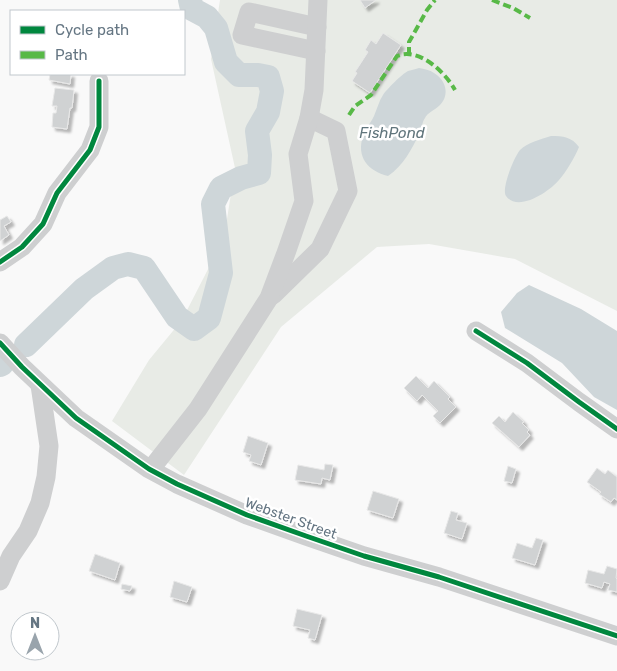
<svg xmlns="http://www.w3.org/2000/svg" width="617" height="671" viewBox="0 0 617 671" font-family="Rubik,sans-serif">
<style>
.green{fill:#e8ebe6}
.water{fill:#ced6d9}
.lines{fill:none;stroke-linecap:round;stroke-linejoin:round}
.river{stroke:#ced6d9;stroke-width:24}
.building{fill:#d0d2d3;stroke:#e8e8e8;filter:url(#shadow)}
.minor{stroke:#cecfd0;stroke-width:19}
.quiet{stroke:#58b947;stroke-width:4;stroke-dasharray:8 4;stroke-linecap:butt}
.cycleway-casing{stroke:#fff;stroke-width:8}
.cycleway{stroke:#00873e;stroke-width:5}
.labels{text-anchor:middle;stroke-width:5;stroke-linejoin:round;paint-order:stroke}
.street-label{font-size:14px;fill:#657683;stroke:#fff}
.water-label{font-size:15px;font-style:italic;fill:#60757c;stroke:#fff}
</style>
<defs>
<filter id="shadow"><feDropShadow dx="3.5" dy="3.5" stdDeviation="1" flood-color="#0004"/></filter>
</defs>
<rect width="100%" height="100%" fill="#f9f9f9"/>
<polygon class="green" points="220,0 617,0 617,311 515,259 429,244 377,247 281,327 184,475 112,421 149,360 182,320 224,238 235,168 211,59"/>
<g class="water">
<path d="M419 68C424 69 430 70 434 73 446 80 450 95 440 105 435 110 427 113 425 118 422 122 422 128 420 132 412 149 403 166 388 176 368 171 356 157 363 136 365 129 371 123 374 116 377 109 379 101 383 95 387 89 402 74 408 71 412 70 416 69 419 68Z"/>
<path d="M551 136C563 136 572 137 579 147 575 157 566 172 559 180 550 191 518 213 506 196 501 189 514 157 520 150 527 143 541 139 551 136Z"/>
<polygon points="529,285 581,309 617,331 617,410 594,397 562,363 505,328 501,312 517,293"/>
</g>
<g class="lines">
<g class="river">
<polyline points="26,345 84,289 113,268 128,264 144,268 177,317 194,329 209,318 221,273 213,204 221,188 241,178 259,173 260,155 257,131 268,112 272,91 268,77 258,75 239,75 226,62 216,28 207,17 192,9 190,0"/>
<polyline points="0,365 2,364"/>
</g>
</g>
<g class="building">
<polygon points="360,0 376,0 365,8"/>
<polygon points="383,33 401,45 370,93 352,81 357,73 355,72 368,52 365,50 371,40 376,44"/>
<polygon points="50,74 71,74 70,84 49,80"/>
<polygon points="55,88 74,90 72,108 70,108 67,129 52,127 53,113 56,113 57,106 52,106"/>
<polygon points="7,216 11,222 4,226 9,235 0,241 0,220"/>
<polygon points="416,376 428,388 434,381 450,397 448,399 456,407 440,423 433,416 438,411 422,395 417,401 404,388"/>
<polygon points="513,412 524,422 522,423 529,430 527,432 530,435 519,447 492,423 499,416 505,422"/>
<polygon points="248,436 268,443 261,465 249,461 251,455 243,452"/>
<polygon points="325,464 333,465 330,480 322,478 321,484 295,480 298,465 324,470"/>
<polygon points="508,466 516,469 512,483 504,481"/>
<polygon points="597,468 605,474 608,470 617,477 617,500 614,498 611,502 599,494 601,492 587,482"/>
<polygon points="373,491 399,499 393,518 367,510"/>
<polygon points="451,511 458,513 456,520 467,523 462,539 444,533"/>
<polygon points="536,538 543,540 535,565 512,558 517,543 532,548"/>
<polygon points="95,554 120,563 115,580 89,571"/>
<polygon points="607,566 617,569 616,578 617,579 617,592 608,590 610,584 604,582 602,588 585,583 588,570 604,574"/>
<polygon points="174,581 192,587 187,602 170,597"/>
<polygon points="122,584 132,586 130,591 121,589"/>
<polygon points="297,609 322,615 315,640 308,638 310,630 293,626"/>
</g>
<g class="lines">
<g class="minor">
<polyline points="316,51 242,35 249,12 317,27"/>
<polyline points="0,262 22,247 43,224 57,193 90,150 99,127 99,81"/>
<polyline points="273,295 320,249 348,191 336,131 309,118"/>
<polyline points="476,331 527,363 579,402 617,429"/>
<polyline points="0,343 22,367 76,418 149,469 177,484 247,515 306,536 364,556 439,577 617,636"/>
<polyline points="151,469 198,409 269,298 286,253 304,201 298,154 309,118 314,90 318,0"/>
<polyline points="0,581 11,556 28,531 40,503 46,477 49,446 40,385"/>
</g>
<g class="quiet">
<polyline points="492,0 513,8 530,18"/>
<polyline points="409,55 409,42 427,10 435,0"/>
<path d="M349 115 355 106 371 95 397 56C419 47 445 72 455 90"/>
</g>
<defs>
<g id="cycleway">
<polyline points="0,262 22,247 43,224 57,193 90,150 99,127 99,81"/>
<polyline points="476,331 527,363 579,402 617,429"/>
<polyline points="0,343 22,367 76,418 149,469 177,484 247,515 306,536 364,556 439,577 617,636"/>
</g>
</defs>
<use href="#cycleway" class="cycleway-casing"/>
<use href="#cycleway" class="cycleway"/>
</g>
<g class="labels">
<g class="street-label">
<text transform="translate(291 518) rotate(20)" y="5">Webster Street</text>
</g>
<g class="water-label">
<text x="392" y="138">FishPond</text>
</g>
</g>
<rect x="10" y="10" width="175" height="65" fill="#ffffff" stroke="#c1c8cd"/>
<rect x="20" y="26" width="25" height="8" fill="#00873e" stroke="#c1c8cd"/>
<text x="55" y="35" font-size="15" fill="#657683">Cycle path</text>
<rect x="20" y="51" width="25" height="8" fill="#58b947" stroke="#c1c8cd"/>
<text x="55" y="60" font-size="15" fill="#657683">Path</text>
<g transform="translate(35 636)"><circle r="24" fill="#ffffff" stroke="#c1c8cd"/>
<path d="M0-4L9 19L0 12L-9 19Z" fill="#99a4ac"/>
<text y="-8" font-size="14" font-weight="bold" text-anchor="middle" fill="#657683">N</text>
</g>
</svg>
